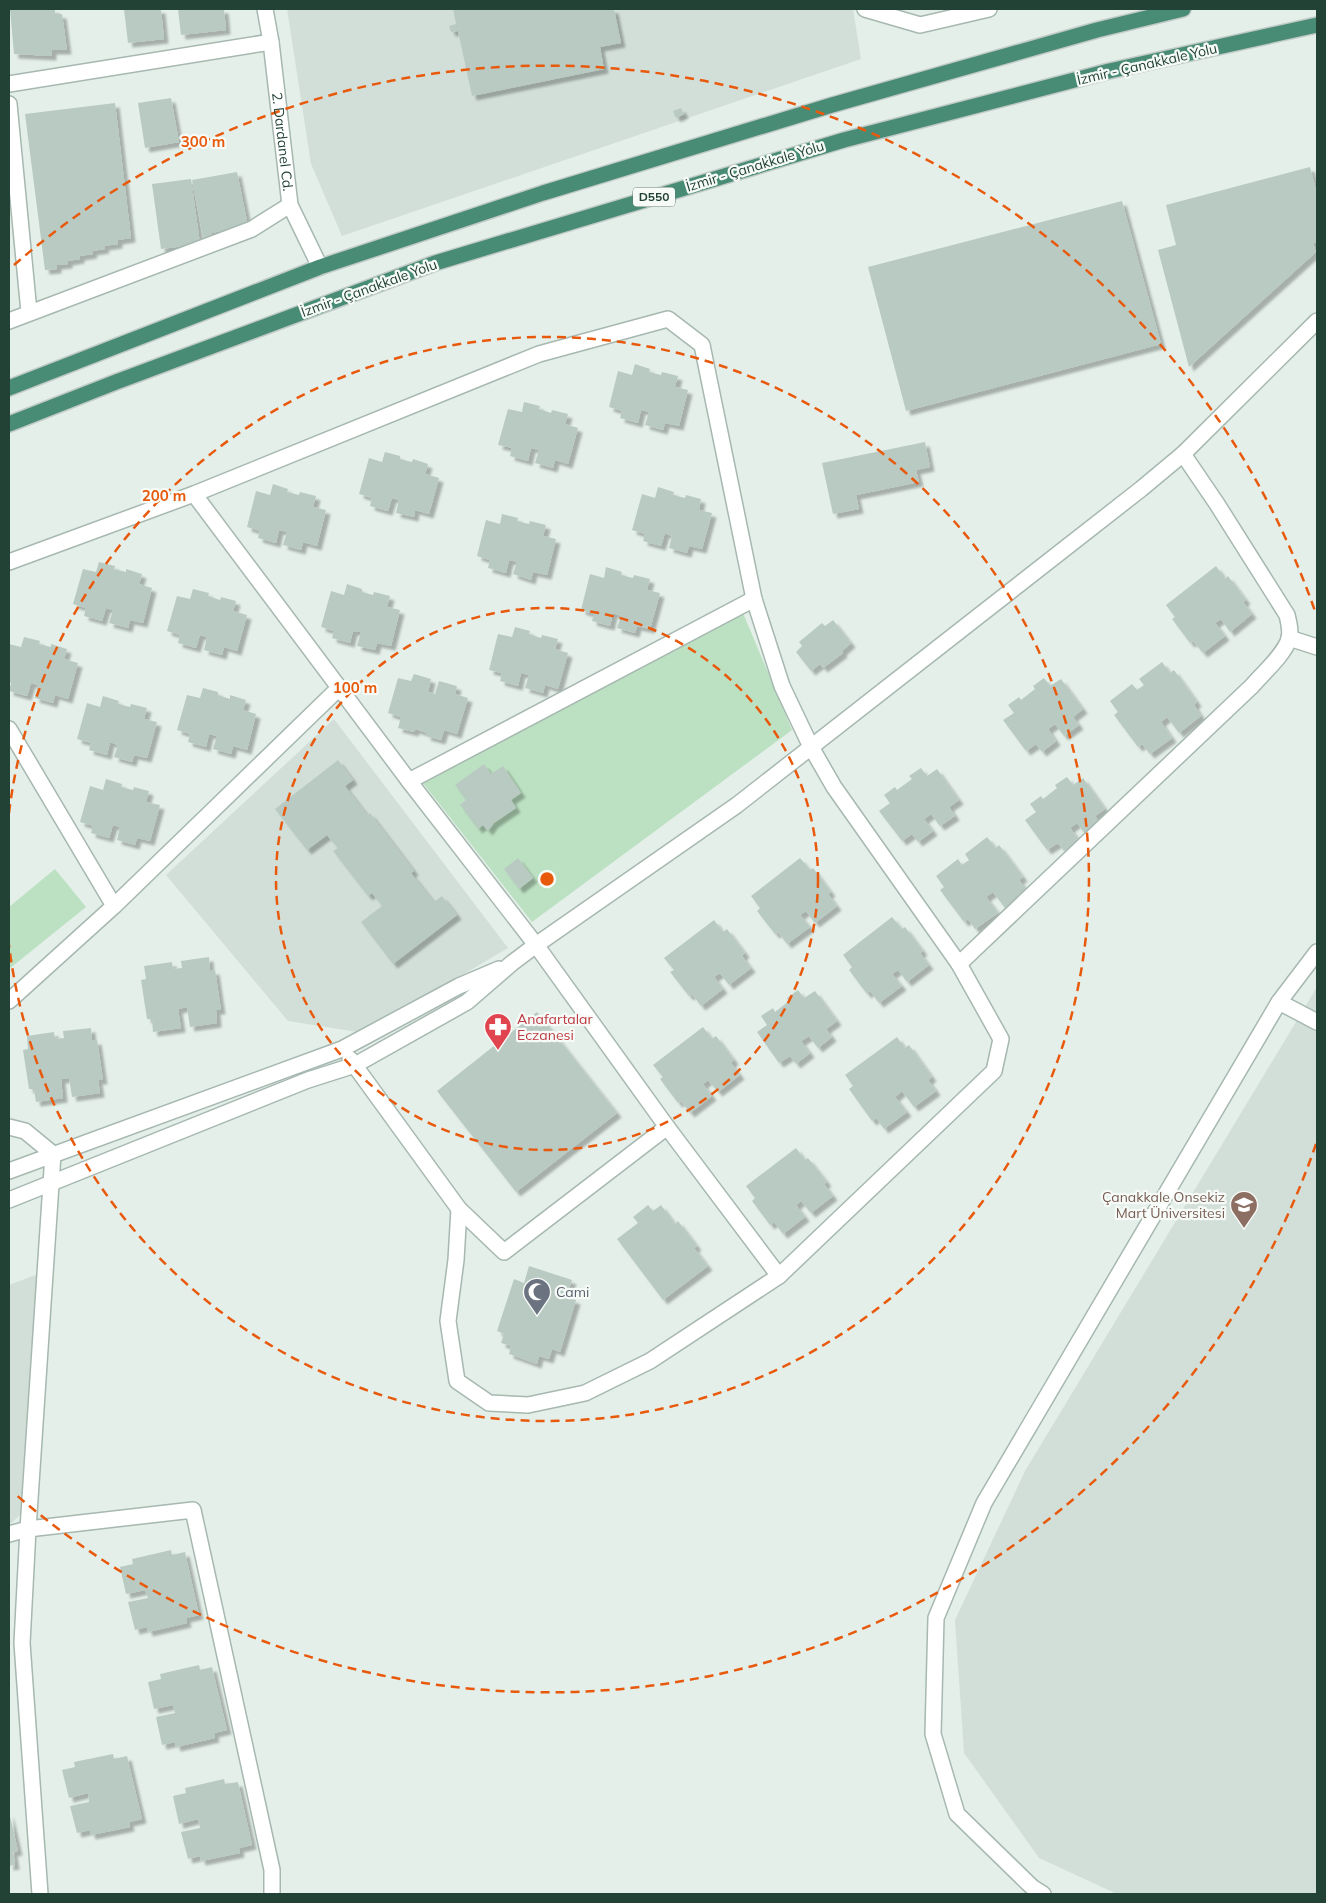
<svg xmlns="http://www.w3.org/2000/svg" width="1326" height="1903" viewBox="0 0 1326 1903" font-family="Mulish,sans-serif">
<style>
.built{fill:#d2dfd8}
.green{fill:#bce1c2}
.building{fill:#b9cac2;filter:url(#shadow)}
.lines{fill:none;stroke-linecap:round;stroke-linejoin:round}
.minor-casing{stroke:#a6b8b0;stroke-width:18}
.tertiary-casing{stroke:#a6b8b0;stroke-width:18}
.trunk-casing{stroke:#c1cac7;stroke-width:18}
.minor{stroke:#fff;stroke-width:15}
.tertiary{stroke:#fff;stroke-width:15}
.trunk{stroke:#498c76;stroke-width:15}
.ring{fill:none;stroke:#e8590c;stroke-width:2.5;stroke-dasharray:9 6}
.labels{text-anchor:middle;stroke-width:4.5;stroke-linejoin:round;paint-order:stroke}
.shield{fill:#f6fbf8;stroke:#627a70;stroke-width:1}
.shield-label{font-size:12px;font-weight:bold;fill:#224236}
.street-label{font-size:14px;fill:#224236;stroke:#f6fbf8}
.health-label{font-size:14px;fill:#be3a42;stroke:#f6fbf8;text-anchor:start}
.education-label{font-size:14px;fill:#785e54;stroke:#f6fbf8;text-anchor:end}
.worship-label{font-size:14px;fill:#5b616d;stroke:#f6fbf8;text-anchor:start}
.centre{fill:#e8590c;stroke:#f6fbf8;stroke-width:2.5}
.ring-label{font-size:15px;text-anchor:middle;font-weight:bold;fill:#e8590c;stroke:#f6fbf8;stroke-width:4.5;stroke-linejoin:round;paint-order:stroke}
</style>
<defs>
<filter id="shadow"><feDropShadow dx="4.5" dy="4.5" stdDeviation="1" flood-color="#0004"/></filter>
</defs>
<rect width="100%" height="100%" fill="#e4efe9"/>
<g class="built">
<polygon points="287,9 853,9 861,59 342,236 311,164"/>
<polygon points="334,719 508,948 364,1033 288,1021 166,875"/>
<polygon points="1317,987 1317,1894 1117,1894 1039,1858 964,1753 955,1620 1025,1471"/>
<polygon points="38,1274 21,1514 9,1525 9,1285"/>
</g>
<g class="green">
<polygon points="743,613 792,730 532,922 423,783"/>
<polygon points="55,869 86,907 9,969 9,907"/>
</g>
<g class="building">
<polygon points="10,9 55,9 55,14 62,14 67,50 52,50 52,56 14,54"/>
<polygon points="124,9 161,9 164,39 128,43"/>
<polygon points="178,9 224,9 226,30 181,35"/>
<polygon points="453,9 614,9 621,43 600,47 604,69 472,96 458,31 451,32 449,26 456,24"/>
<polygon points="171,98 179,142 145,148 138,103"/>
<polygon points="115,103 131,238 118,240 118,244 104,246 105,249 92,251 93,254 80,256 80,259 68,261 68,264 57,265 57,269 45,270 25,114"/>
<polygon points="681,108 684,114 676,118 673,111"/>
<polygon points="1310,167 1317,194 1317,242 1313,243 1316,252 1189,367 1158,250 1176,245 1166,205"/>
<polygon points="237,172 248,226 211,233 212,236 203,238 192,180"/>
<polygon points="191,179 200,244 161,249 152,184"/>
<polygon points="1122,201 1161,344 906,411 868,267"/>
<polygon points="635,364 650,369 649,372 661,375 662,372 678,376 675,387 688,390 679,426 665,423 663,430 645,425 649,412 641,410 638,423 620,418 622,411 609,407 618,371 632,375"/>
<polygon points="524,402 540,406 539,409 551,413 552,410 568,414 565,424 578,428 568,464 555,460 553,468 535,463 539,450 531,448 528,461 510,456 512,448 498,445 508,409 522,412"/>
<polygon points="925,442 930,467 916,470 919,482 856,495 859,509 833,514 822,463"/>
<polygon points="385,452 400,456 400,459 412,462 413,459 428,464 425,474 439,478 429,514 415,510 414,517 396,513 399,500 392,498 388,511 370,506 372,498 359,494 369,458 382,462"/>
<polygon points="273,484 288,489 287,492 299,495 300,492 316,496 313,507 326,510 317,546 303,542 301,550 283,545 287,532 279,530 276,543 258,538 260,531 247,527 256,491 270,495"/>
<polygon points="658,487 674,492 673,495 685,498 686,495 701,499 699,510 712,513 702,549 689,546 687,553 669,548 672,536 665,533 661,546 643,541 645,534 632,530 642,494 655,498"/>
<polygon points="502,514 518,518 517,521 529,524 530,521 546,525 543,536 556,539 547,575 533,572 531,580 513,574 517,562 509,560 506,573 488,568 490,560 477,556 486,520 500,524"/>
<polygon points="99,562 115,566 114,569 126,572 126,569 142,574 139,584 152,588 143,623 130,620 128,628 109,623 113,610 106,608 102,621 84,616 86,608 73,604 83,569 96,572"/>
<polygon points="1216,566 1225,579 1228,576 1246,600 1243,602 1252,614 1230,632 1221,619 1215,623 1225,636 1203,653 1193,641 1190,643 1172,619 1175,617 1166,605"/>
<polygon points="606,567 622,572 621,575 633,578 634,575 650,579 647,590 660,593 650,629 637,626 635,633 617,628 621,616 613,613 610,626 592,621 594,614 581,610 590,574 604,578"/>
<polygon points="347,584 362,589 362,592 373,595 374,592 390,596 387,607 400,610 391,646 377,643 375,650 357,646 361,632 353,631 350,643 332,638 334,631 321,627 331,591 344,595"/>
<polygon points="193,589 209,593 208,596 220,600 221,597 236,601 233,611 247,615 237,651 224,647 222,655 204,650 207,637 200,635 196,648 178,643 180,635 167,631 177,596 190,599"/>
<polygon points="833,620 851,643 842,651 843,653 823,668 820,664 811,671 796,652 802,646 799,642 822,623 825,626"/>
<polygon points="515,627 530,631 529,634 541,638 542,635 558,639 555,649 568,653 558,689 545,685 543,693 525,688 529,675 521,673 518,686 500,681 502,673 489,670 498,634 512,637"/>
<polygon points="24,637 40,641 39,644 51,647 51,644 67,649 64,659 78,663 68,699 55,695 53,703 35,698 38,685 31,683 27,696 9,691 11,683 9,682 9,644 21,647"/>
<polygon points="1162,662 1170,673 1174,670 1197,702 1194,705 1201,716 1179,733 1167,717 1161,722 1172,738 1150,754 1142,744 1138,747 1114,715 1118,712 1110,701 1132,684 1137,690 1144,685 1139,679"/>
<polygon points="414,674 431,679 428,692 435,694 439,681 457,686 455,694 468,698 457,734 444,730 441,740 426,736 427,733 415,729 414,732 398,728 401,717 388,713 398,678 411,681"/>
<polygon points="1044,678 1050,686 1061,679 1083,709 1073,717 1079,725 1064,736 1055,724 1048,729 1056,741 1042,752 1036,744 1026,751 1003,720 1014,713 1008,705 1019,697 1021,700 1035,689 1033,686"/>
<polygon points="203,688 218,692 218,695 230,699 230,695 246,700 243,710 256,714 247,750 233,746 231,754 213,749 217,736 209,734 206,747 188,742 190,734 177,730 187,695 200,698"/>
<polygon points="103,696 119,701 118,704 130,707 131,704 147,708 144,719 157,722 147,758 134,755 132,762 114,757 118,745 110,742 107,755 89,750 91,743 77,739 87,703 100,707"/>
<polygon points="338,760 353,780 345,786 367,815 370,813 414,871 411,873 434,902 442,896 457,915 393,964 361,922 382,906 372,893 368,896 333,851 338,848 327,835 307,850 275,809"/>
<polygon points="484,764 491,774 503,766 521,793 511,800 516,808 494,823 488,831 483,825 478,829 460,805 466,800 455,785"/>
<polygon points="921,768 927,776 937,769 959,800 949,807 955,816 940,826 931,814 924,819 933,831 918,842 912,834 902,841 879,811 890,803 884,795 895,787 897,790 912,779 909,776"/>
<polygon points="1067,777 1073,785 1083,778 1105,809 1095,816 1101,825 1086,835 1077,823 1070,828 1079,840 1064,851 1058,843 1047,850 1025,820 1036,812 1030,804 1041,796 1043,799 1057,788 1055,785"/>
<polygon points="106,779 122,784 121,787 133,790 134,787 149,791 146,802 160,805 150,841 137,838 135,845 117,840 120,827 113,825 109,838 91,833 93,826 80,822 90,786 103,790"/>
<polygon points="987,837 996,848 999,845 1023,877 1019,880 1027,891 1005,908 993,892 986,897 998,913 975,929 968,919 964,922 940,890 944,887 936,876 958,859 962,865 969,860 965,854"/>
<polygon points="518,858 533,878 519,889 504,869"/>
<polygon points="800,858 810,870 813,868 831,892 828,894 837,906 815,923 806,911 800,915 810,927 787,944 778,932 775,934 757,911 760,908 751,896"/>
<polygon points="892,917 902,929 905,927 923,951 920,953 929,965 907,982 898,970 892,974 902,986 879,1003 870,991 867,994 849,970 852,967 843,955"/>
<polygon points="714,920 723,932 727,929 745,953 742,956 751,968 729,985 720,973 714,977 723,989 701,1006 692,994 689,996 670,972 674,970 664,958"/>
<polygon points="209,957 210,971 215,970 221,1010 216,1010 217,1023 190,1027 187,1007 178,1009 181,1028 153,1032 152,1019 147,1019 141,980 146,979 144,966 172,962 173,969 182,968 181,961"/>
<polygon points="798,990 804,998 815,991 837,1021 826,1029 832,1037 818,1048 809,1036 801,1041 810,1053 796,1064 790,1056 779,1063 757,1032 767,1025 761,1016 773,1008 775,1012 789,1001 787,998"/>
<polygon points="537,1012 617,1113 516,1192 437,1091"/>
<polygon points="703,1027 712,1039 716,1036 734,1060 731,1063 740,1075 718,1092 708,1080 703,1084 712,1096 690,1113 681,1101 678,1103 660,1079 663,1077 653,1065"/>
<polygon points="91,1028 92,1041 97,1040 103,1080 98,1080 100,1093 72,1097 69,1078 61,1079 63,1098 36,1102 34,1089 29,1089 23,1050 28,1049 27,1036 54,1032 55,1039 64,1038 63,1031"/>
<polygon points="897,1037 905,1048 909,1045 932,1077 928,1080 936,1091 914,1107 902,1091 895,1097 907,1112 884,1129 876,1118 872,1121 849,1089 853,1086 845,1075"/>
<polygon points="796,1148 805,1160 808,1158 827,1182 824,1184 833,1196 811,1213 801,1201 796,1205 805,1217 783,1234 774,1222 770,1225 752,1201 755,1198 746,1186"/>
<polygon points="648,1205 653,1211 661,1205 675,1224 678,1221 697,1246 694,1248 708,1266 663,1300 617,1239 638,1223 633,1217"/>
<polygon points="529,1266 572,1280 566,1297 576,1300 560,1352 552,1349 549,1359 539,1356 537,1364 509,1354 511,1346 501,1343 504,1334 497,1331 514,1279 524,1283"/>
<polygon points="171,1550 172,1555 185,1552 199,1615 186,1618 187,1623 148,1632 147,1627 135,1630 128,1602 148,1598 145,1590 126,1594 120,1567 133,1564 132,1559"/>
<polygon points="199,1665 200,1670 212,1667 227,1730 214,1733 215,1738 176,1747 175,1742 162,1745 156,1717 175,1713 173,1705 154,1709 148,1682 161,1679 160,1674"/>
<polygon points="113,1754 114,1759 127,1756 142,1819 129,1822 130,1827 91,1835 90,1830 77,1833 70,1806 89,1802 88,1793 69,1798 62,1770 75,1767 74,1762"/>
<polygon points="224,1779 225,1784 238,1782 252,1845 239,1848 240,1853 201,1861 200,1856 188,1859 181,1832 200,1828 198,1819 179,1824 173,1796 186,1793 185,1788"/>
<polygon points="9,1812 18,1851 13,1852 15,1865 9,1866"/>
</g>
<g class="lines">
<defs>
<g id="minor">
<path id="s1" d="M265 9 271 42 290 205 320 267"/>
<polyline points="865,9 920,25 989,9"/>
<polyline points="9,84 271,42"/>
<polyline points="9,104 29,312"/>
<polyline points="9,321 252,229 290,205"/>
<polyline points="194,494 409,781 536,945 667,1127 779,1276"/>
<polyline points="9,562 194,494 539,354 668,319 702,345 754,599 782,686 811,747 834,787 959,964 1001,1039 994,1071 779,1276 650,1361 585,1393 528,1405 489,1403 457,1381 448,1321 456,1260 459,1209"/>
<polyline points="1289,638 1317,647"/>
<polyline points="9,729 114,906"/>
<polyline points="409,781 754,599"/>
<path d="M959 964 1252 686C1263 673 1284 655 1289 639 1291 631 1289 623 1287 615L1217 504 1183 454"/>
<polyline points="9,1001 114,906 339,688"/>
<polyline points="1279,1002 1317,1022"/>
<polyline points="350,1059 459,1209 504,1252 667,1127"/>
<polyline points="9,1127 25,1131 53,1154"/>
<polyline points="53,1154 28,1529 193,1510 272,1870 272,1894"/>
<polyline points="9,1171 342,1049 459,986 499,969"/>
<polyline points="9,1200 308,1080 355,1065 467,1002 512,963 536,945 737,805 1141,489 1183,454 1317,321"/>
<polyline points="9,1534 28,1529 22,1643 40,1894"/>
</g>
<polyline id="tertiary" points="1043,1894 1032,1887 957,1814 933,1734 936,1618 984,1503 1279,1002 1317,952"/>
<g id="trunk">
<polyline points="9,388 320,267 543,193 832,105 1097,30 1183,9"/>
<polyline points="9,424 116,382 435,263 844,140 1109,71 1317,25"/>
</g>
</defs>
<use href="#minor" class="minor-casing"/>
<use href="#tertiary" class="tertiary-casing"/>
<use href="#trunk" class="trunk-casing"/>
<use href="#minor" class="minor"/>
<use href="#tertiary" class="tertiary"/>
<use href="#trunk" class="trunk"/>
</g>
<g class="ring">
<circle cx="547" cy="879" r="271"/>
<path d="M9 813A542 542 0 1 1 9 945"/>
<path d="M1316 1144A813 813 0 0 1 14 1493M14 265A813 813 0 0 1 1316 614"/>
</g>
<defs>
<symbol id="pharmacy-pin" viewBox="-11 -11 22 30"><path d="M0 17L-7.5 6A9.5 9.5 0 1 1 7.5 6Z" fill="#e0444e" stroke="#f6fbf8"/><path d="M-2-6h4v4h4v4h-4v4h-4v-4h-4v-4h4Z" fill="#fff"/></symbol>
<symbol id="university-pin" viewBox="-11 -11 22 30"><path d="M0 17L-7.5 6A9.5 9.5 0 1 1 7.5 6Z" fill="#8d6e63" stroke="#f6fbf8"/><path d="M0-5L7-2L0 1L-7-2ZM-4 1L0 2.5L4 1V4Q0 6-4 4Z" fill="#fff"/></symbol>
<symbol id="mosque-pin" viewBox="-11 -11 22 30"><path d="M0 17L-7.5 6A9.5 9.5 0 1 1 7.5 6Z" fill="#6b7280" stroke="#f6fbf8"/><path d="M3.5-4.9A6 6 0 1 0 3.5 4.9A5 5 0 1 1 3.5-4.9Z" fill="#fff"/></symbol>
</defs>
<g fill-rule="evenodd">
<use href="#pharmacy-pin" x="482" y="1011" width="32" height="43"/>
<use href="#university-pin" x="1228" y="1189" width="32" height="43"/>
<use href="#mosque-pin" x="521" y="1276" width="32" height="43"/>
</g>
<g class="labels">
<rect class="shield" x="633" y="187.5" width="42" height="19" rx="4"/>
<g class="shield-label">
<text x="654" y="201">D550</text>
</g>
<g class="street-label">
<text transform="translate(1147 64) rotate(-13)" y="5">İzmir - Çanakkale Yolu</text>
<text dy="5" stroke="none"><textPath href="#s1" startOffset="134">2. Dardanel Cd.</textPath></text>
<text transform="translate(755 166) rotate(-17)" y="5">İzmir - Çanakkale Yolu</text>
<text transform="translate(369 288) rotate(-20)" y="5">İzmir - Çanakkale Yolu</text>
</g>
<g class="health-label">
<text x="517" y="1024">Anafartalar<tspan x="517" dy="16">Eczanesi</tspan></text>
</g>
<g class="education-label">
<text x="1225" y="1202">Çanakkale Onsekiz<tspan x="1225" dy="16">Mart Üniversitesi</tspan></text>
</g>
<g class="worship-label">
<text x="556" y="1297">Cami</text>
</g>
</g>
<circle cx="547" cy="879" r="8" class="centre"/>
<g class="ring-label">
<text x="203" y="147">300 m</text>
<text x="164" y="501">200 m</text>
<text x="355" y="693">100 m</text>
</g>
<rect width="1326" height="1903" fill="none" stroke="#224236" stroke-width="20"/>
</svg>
